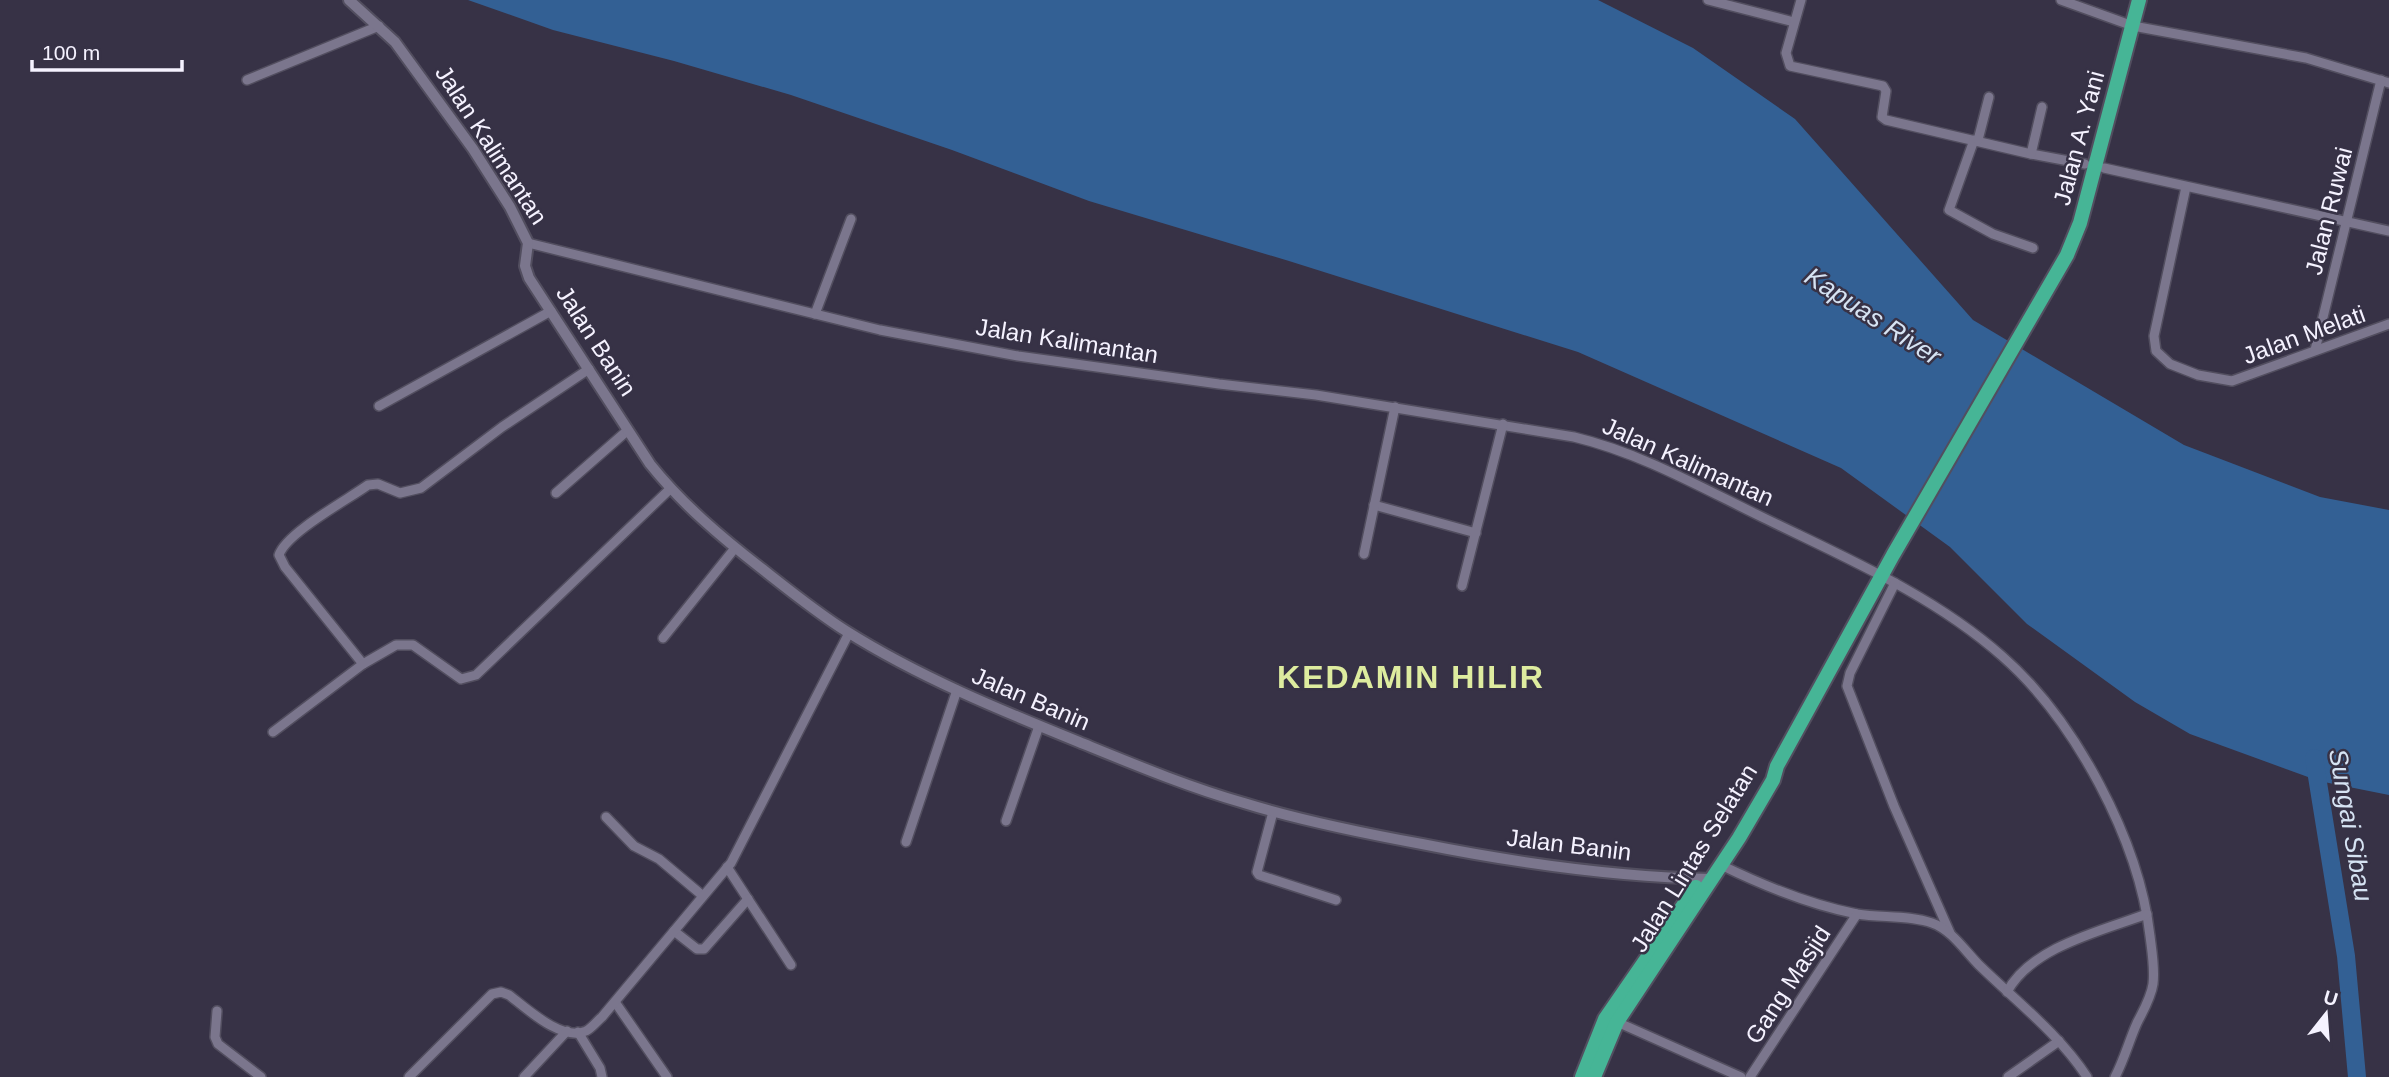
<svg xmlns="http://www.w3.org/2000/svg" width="2389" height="1077" viewBox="0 0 2389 1077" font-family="Helvetica,sans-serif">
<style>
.water{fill:#336094}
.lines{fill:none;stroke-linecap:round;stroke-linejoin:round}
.river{stroke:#336094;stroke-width:18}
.minor-casing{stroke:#524e5f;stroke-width:12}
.tertiary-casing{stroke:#524e5f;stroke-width:14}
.trunk-casing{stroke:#524e5f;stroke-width:18}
.minor{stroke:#7b768d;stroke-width:9}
.tertiary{stroke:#7b768d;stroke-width:10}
.trunk{stroke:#46b596;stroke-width:14}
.labels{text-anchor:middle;stroke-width:5;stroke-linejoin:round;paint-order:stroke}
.street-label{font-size:24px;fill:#f5f2ff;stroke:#373246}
.water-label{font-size:26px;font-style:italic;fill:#d6e3f3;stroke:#373246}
.district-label{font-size:32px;font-weight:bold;letter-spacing:2px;fill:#deec9f;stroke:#373246}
</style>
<rect width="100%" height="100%" fill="#373246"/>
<polygon class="water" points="468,0 1598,0 1693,48 1795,119 1973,320 2184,445 2320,497 2389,510 2389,795 2319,781 2190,734 2135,702 2027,624 1950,547 1841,468 1578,352 1289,261 1089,201 952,150 791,95 674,61 553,30"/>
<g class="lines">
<polyline class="river" points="2314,758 2346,956 2357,1077"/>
<defs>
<g id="minor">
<polyline points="1708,0 1794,22"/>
<polyline points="1801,0 1786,53 1790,66 1883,86 1886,91 1882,117 1886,120 2031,154 2085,164"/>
<polyline points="2061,0 2133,26 2306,58 2389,83"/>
<polyline points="247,80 379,26"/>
<polyline points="1974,140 1949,210 1993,234 2033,248"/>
<polyline points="1978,140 1989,97"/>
<polyline points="2031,154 2042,107"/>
<polyline points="2104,168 2389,231"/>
<polyline points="2186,187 2154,336 2156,351 2170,364 2198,375 2232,381 2389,324"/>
<path d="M528 243 880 330 1018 356 1219 384 1316 395 1574 437C1641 453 1702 488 1764 518 1846 558 1933 595 2002 656 2075 720 2139 840 2150 936 2152 952 2155 969 2153 984 2151 998 2143 1011 2137 1023 2129 1041 2124 1060 2115 1077"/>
<polyline points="815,314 851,219"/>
<polyline points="2315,350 2381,80"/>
<polyline points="379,406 551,311"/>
<polyline points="556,493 628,430"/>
<polyline points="1374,505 1476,533"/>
<polyline points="1364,554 1395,407"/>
<polyline points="1895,583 1850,673 1847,686 1894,806 1950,933"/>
<polyline points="1462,586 1503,424"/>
<polyline points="663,638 735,548"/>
<path d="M363 664 285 567 279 555C286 533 347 500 368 485L378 484 400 493 421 488 502 427 589 369"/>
<polyline points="273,732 363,664 396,645 413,645 461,679 476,675 670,489"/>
<polyline points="1273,812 1257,872 1259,875 1336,900"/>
<polyline points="606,817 634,846 659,859 703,896"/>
<polyline points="1006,821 1039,726"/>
<polyline points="906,842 957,690"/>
<path d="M1721 865C1764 886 1811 905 1857 914 1882 918 1909 915 1932 923 1952 930 1965 951 1979 965 2016 1001 2059 1034 2087 1077"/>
<polyline points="727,867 791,965"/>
<polyline points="674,931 697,949 704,949 748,899"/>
<path d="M2007 992C2031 947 2101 931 2147 914"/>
<polyline points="615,1002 667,1077"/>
<polyline points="217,1011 215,1037 218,1044 261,1077"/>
<polyline points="1617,1022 1741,1077"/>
<polyline points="578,1032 600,1068 602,1077"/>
<path d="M409 1077 492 994 501 992 509 995C526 1008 562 1042 586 1031 592 1028 597 1021 602 1017L731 863 849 633"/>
<polyline points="524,1077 567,1031"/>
<polyline points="1750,1077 1857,914"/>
<polyline points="2008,1077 2059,1041"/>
</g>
<path id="tertiary" d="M349 0 395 42 473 149 510 207 528 243 525 266 529 278 650 464C682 504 721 537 761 568 789 590 816 612 846 631 919 677 1000 710 1079 742 1133 764 1188 787 1244 803 1302 821 1362 833 1422 844 1517 863 1615 877 1713 879"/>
<g id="trunk">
<polyline points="1582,1077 1605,1019 1696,887"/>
<polyline points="1594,1077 1617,1022 1739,838 1773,780 1777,766 1893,555 2067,255 2080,223 2139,0"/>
</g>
</defs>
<use href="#minor" class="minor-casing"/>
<use href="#tertiary" class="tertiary-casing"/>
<use href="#trunk" class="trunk-casing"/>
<use href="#minor" class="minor"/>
<use href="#tertiary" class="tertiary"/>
<use href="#trunk" class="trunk"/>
</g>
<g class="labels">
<g class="street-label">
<text transform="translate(2079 138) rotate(-75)" y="8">Jalan A. Yani</text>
<text transform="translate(491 145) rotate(57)" y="8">Jalan Kalimantan</text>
<text transform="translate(2329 211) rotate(-76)" y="8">Jalan Ruwai</text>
<text transform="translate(2304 335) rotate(-20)" y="8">Jalan Melati</text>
<text transform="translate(596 341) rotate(57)" y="8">Jalan Banin</text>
<text transform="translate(1067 341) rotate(9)" y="8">Jalan Kalimantan</text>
<text transform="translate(1688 462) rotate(24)" y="8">Jalan Kalimantan</text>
<text transform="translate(1031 699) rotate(23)" y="8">Jalan Banin</text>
<text transform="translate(1569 845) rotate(7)" y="8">Jalan Banin</text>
<text transform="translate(1694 858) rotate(-58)" y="8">Jalan Lintas Selatan</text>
<text transform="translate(1788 985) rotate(-57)" y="8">Gang Masjid</text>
</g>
<g class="water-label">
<text transform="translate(1873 316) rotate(33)" y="9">Kapuas River</text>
<text transform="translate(2351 825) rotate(80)" y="9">Sungai Sibau</text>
</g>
<g class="district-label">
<text x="1411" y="688">KEDAMIN HILIR</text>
</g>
</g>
<g transform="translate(2326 1014) rotate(17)" stroke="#373246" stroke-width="5" paint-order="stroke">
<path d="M0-5L12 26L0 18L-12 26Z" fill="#f5f2ff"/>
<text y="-10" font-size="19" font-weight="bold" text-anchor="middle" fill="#f5f2ff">U</text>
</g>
<path d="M32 60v10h150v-10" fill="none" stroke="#f5f2ff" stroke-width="3.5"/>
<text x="42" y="60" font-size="21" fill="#f5f2ff" stroke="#373246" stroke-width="5" paint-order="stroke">100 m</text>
</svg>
